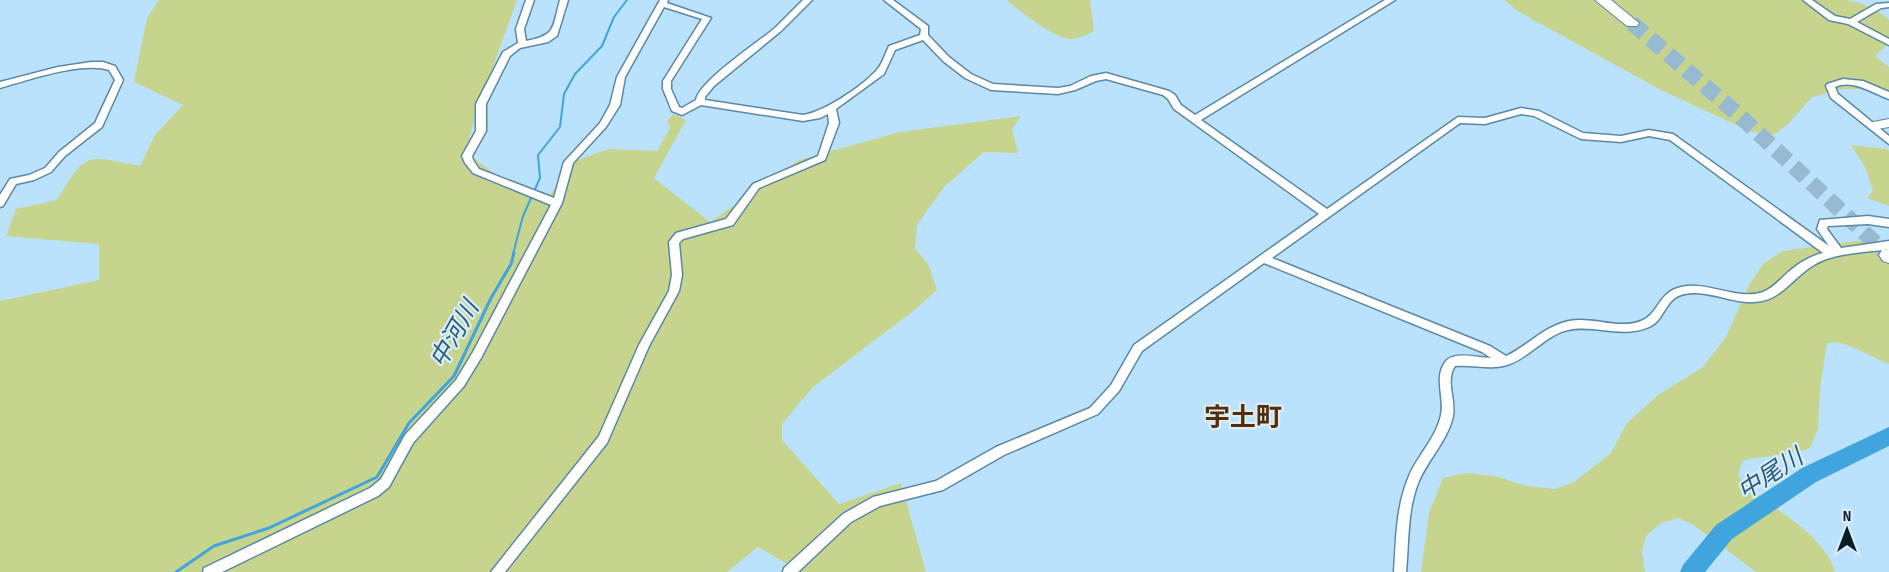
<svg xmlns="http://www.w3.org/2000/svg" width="1889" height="572" viewBox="0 0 1889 572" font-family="'Sofia Sans Condensed','Noto Sans JP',sans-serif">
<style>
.green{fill:#c6d48d}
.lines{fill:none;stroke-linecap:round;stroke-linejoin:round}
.stream-far1{stroke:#40a5de;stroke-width:2}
.stream{stroke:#40a5de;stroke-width:3}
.river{fill:#40a5de;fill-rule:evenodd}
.motorway-tunnel-far1{stroke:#97bad2;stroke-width:16;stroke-dasharray:16 8;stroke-linecap:butt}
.motorway-tunnel{stroke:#97bad2;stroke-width:20;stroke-dasharray:20 10;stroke-linecap:butt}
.minor-casing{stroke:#5a88a6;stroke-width:3}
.tertiary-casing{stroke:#5a88a6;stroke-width:2}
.motorway-casing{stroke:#5a88a6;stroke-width:2}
.minor{fill:#fff;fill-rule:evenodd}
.tertiary{fill:#fff;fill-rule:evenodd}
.motorway{fill:#fff;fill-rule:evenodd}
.labels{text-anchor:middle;stroke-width:4.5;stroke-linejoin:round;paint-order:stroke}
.water-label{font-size:24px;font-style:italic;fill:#285c7a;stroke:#d9ecf9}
.quarter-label{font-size:26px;font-weight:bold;fill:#572d04;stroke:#d9ecf9}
</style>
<rect width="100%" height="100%" fill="#bbe2fc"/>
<g class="green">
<path d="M159 0H517L476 114 470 136 475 159 525 196H549L577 160 609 149 657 151 670 128 667 121 673 114 686 120 654 178 710 222 799 160 900 132 1021 116 1012 129 1018 153 984 152 944 187 917 225 915 248 929 266 937 290 912 312 813 387 782 424V440L839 504 901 483 926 572H801L758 547 727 572H0V301L99 280V244L6 236 16 209 57 200C87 151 84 155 140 166L155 135 183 105 134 82 147 18Z"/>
<path d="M1007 0H1090L1094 31C1087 35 1080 38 1072 39 1055 40 1020 11 1007 0Z"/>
<path d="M1504 0H1846C1863 3 1877 8 1889 20V43L1875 56 1889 67V98L1863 89H1842L1812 97 1789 123 1774 135 1749 131 1661 90 1519 12Z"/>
<polygon points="1851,145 1887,149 1889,151 1889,206 1867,198 1873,191 1865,167"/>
<path d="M1855 241H1889V364C1872 358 1843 338 1827 343L1820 389 1818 429 1810 448C1788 458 1765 454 1742 461L1738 476C1767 508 1823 530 1835 572H1756L1692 524 1678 518 1661 523 1646 536 1642 552 1645 572H1421L1429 513 1443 478 1466 473 1495 476 1526 486 1555 489 1574 482 1611 453 1627 423 1658 395 1703 367 1726 337 1749 285 1764 263 1783 251Z"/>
</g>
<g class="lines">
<polyline class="stream-far1" points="513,254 523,216 540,178 538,155 560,127 564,94 575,74 602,46 614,17 627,0"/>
<polyline class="stream" points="176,572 214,546 269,528 377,477 409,423 454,376 491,298 511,264 514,253"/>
<polygon class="river" points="1889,427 1889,446 1816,482 1732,539 1705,572 1680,572 1683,565 1716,525 1802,468"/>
<polyline class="motorway-tunnel-far1" points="1632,23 1741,117 1887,254"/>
<polyline class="motorway-tunnel" points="1886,253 1888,255"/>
<defs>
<g id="minor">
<path d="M526 0H534L524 29 526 41C557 35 552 28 560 0H568L557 36 548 42 520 48 510 56 486 104V131L472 156 473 160 479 169 554 198 564 162 600 123 610 105 617 77 660 0H668L667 3 711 18 671 81V89L679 107 682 108 696 100C699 81 759 42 776 27 785 18 794 9 803 0H812L781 31 714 86 705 97V100L803 115C824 112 861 87 876 71 882 65 885 54 889 46L920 35 921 29 884 0H893L928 26V35L949 57 971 74 993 84 1058 88 1070 86 1091 76 1106 73 1169 91 1175 95 1181 105 1195 115 1385 0H1395L1201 120 1327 209 1458 117 1485 118 1521 108 1539 111 1583 133 1621 136 1649 130 1673 134 1829 246 1817 229 1820 220 1868 216 1889 219V227L1868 224 1828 226 1827 229 1841 248 1889 241V249C1865 253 1835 252 1814 265 1796 275 1783 297 1762 301 1735 307 1707 287 1681 295 1665 300 1664 321 1649 327 1623 339 1595 324 1568 330 1546 335 1531 356 1510 364 1492 371 1473 364 1455 366 1445 381 1456 399 1453 416 1448 440 1429 458 1419 481 1407 509 1409 542 1406 572H1394C1396 540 1396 506 1409 476 1418 455 1436 438 1441 415 1445 398 1433 377 1446 361 1455 351 1479 358 1491 358L1482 352 1264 263 1142 351 1119 391 1098 414 1004 455 943 490 880 506 851 522 798 572H783L784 568 843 514 873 497 936 481 996 447 1090 408 1111 385 1134 345 1319 214 1174 109 1168 99 1163 95 1106 79 1096 81 1075 90 1058 94 991 90 965 78 943 61 923 40 895 50 884 74 836 109 839 123 825 160 759 188 733 225 683 239 679 243 682 275 679 291 649 346 607 443 505 572H491L599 436 639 345 669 291 672 275 669 242 676 233 726 219 753 184 818 156 829 123 828 114 820 118 803 121 701 105 682 115 672 111 663 89V81L702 19 664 7 625 77 620 105 606 127 573 163 562 203 481 358 464 386 413 443 389 487 378 496 222 572H203L204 568 370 488 381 479 405 435 456 380 473 352 551 205 473 173 465 163 462 156 476 131V104L503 52 518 43 516 29ZM1521 114 1534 116 1581 139 1621 142 1649 136 1670 140 1823 253C1807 257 1796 265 1784 276 1778 282 1771 289 1763 292 1738 301 1708 281 1681 287 1658 292 1659 314 1641 321 1619 330 1592 316 1569 321 1544 326 1528 346 1506 356L1490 346 1272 258 1460 123 1485 124Z"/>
<polygon points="1803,0 1812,0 1835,16 1850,19 1876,4 1889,3 1889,7 1881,8 1857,22 1889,39 1889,45 1848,24 1829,20"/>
<path d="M91 62H103L115 66 123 80 102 127 65 156 51 172 34 180 16 184 3 206 0 207V195L10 179 29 175 45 168 59 152 95 123 115 80 109 70C82 61 28 80 0 88V82L58 67Z"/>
<path d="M1843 79 1863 81 1889 92V99C1872 93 1853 79 1835 87L1838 94 1889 136V144L1831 98 1826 86 1827 84Z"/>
</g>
<polygon id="tertiary" points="1889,119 1889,127 1872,130 1867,126 1868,123"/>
<g id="motorway">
<polygon points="1595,0 1611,0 1639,23 1637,26 1627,26"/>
<polygon points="1889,249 1889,263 1883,261 1879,255 1882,250"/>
</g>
</defs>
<use href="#minor" class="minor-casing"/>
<use href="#tertiary" class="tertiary-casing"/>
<use href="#motorway" class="motorway-casing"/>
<use href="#minor" class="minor"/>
<use href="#tertiary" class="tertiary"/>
<use href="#motorway" class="motorway"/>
</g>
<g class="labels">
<g class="water-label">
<text transform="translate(454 334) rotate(-60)" y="8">中河川</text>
<text transform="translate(1770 474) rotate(-33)" y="8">中尾川</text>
</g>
<g class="quarter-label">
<text x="1243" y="426">宇土町</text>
</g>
</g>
<g transform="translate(1847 530)" stroke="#d9ecf9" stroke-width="4.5" paint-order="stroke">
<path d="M0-4.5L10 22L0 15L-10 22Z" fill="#091c28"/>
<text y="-9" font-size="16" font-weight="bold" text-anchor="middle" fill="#091c28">N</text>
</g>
</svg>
